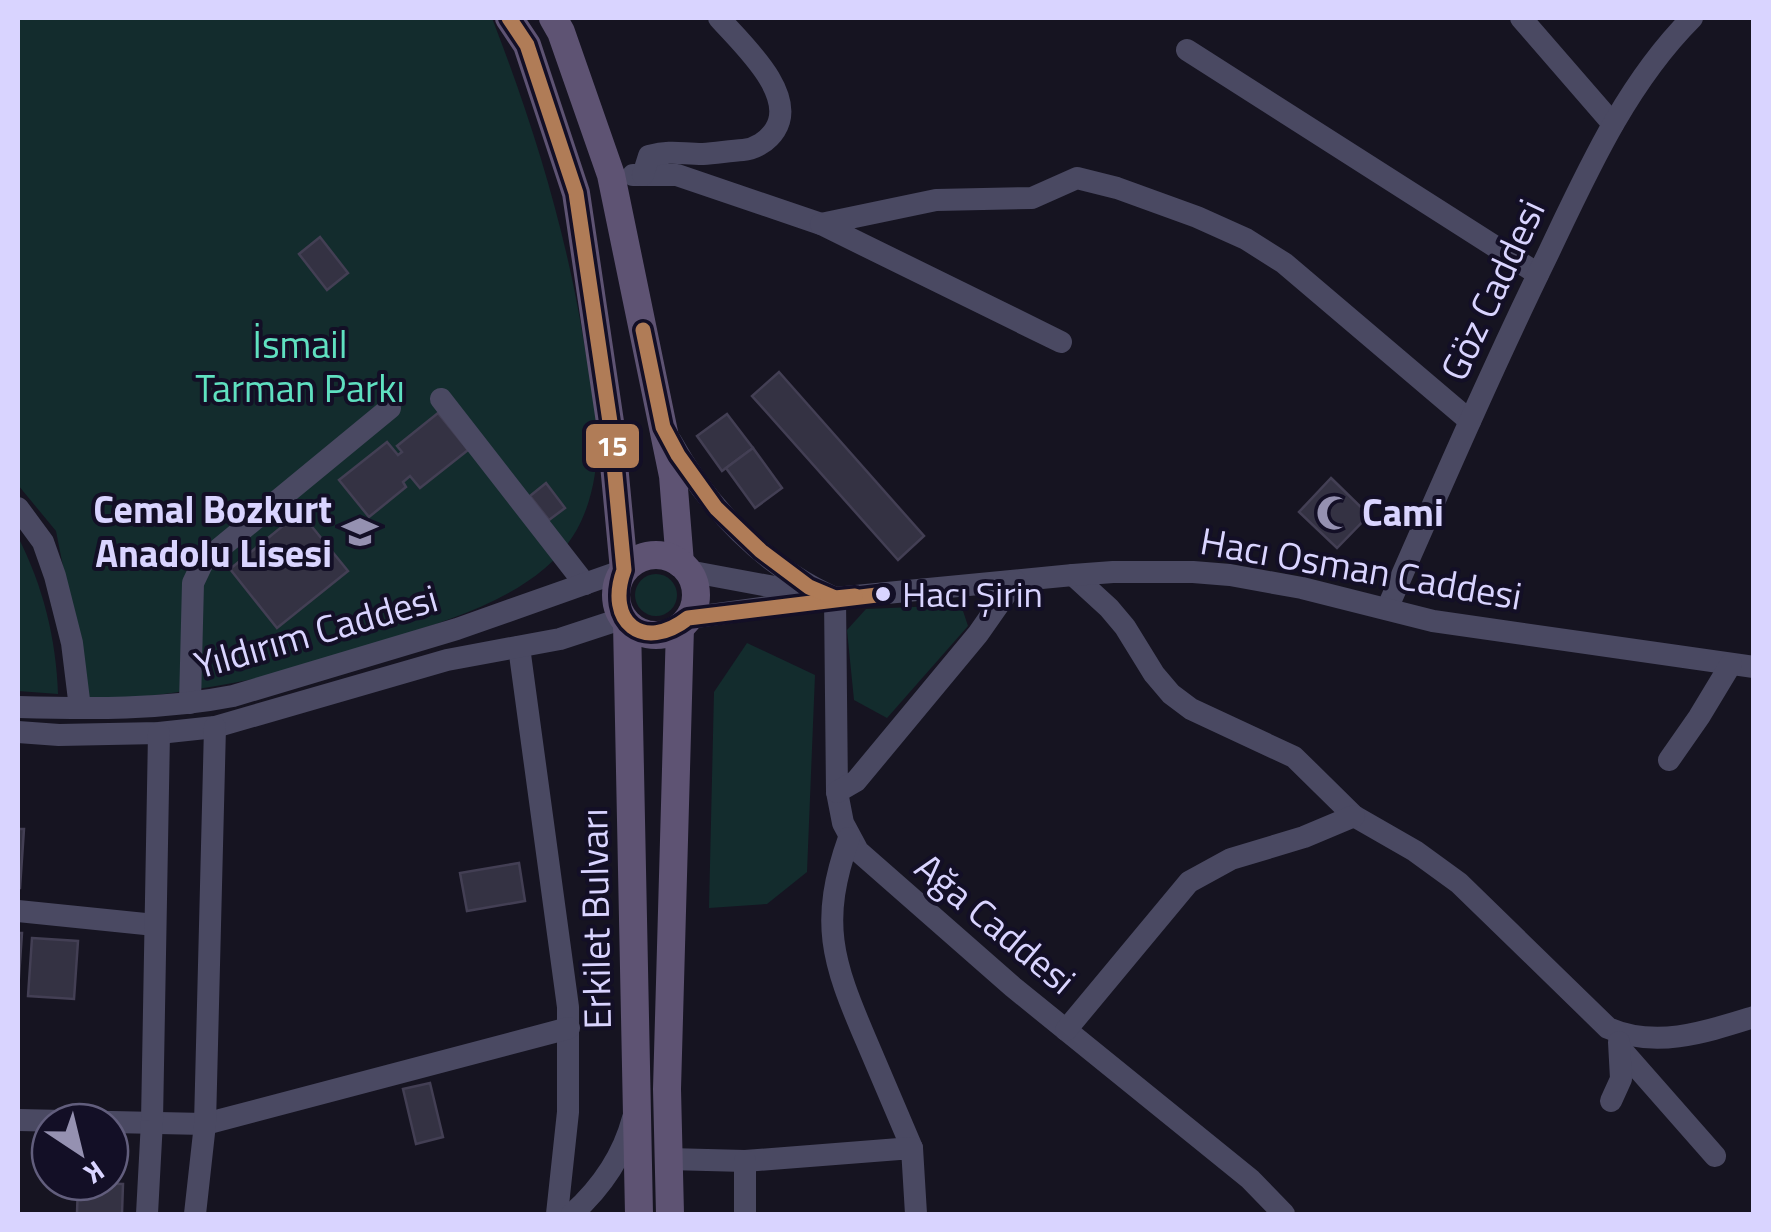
<svg xmlns="http://www.w3.org/2000/svg" width="1771" height="1232" viewBox="0 0 1771 1232" font-family="'Titillium Web',sans-serif">
<style>
.green{fill:#132c2d}
.building{fill:#343243;stroke:#433f54;stroke-width:2.5}
.lines{fill:none;stroke-linecap:round;stroke-linejoin:round}
.minor{stroke:#4a4962;stroke-width:22}
.major{stroke:#5e5373;stroke-width:28}
.bus-1-casing{stroke:#130f26;stroke-width:22}
.bus-1{stroke:#b07c57;stroke-width:15}
.bus-dot{fill:#d9d4ff;stroke:#130f26;stroke-width:4}
.labels{text-anchor:middle;stroke-width:8;stroke-linejoin:round;paint-order:stroke}
.bus-label{font-size:36px;fill:#d9d4ff;stroke:#130f26;text-anchor:start}
.street-label{font-size:38px;fill:#d9d4ff;stroke:#130f26}
.park-label{font-size:38px;fill:#5fe0c0;stroke:#130f26}
.poi-label{font-size:38px;font-weight:bold;fill:#d9d4ff;stroke:#130f26;text-anchor:end}
.line-badge{stroke:#130f26;stroke-width:4}
.badge-label{font-size:28px;text-anchor:middle;font-weight:bold;fill:#fff}
</style>
<rect width="100%" height="100%" fill="#161421"/>
<g class="green">
<path d="M18 18H492C532 121 565 227 583 337 588 366 595 397 597 427 599 463 593 505 573 536 537 594 453 619 392 638 354 650 316 665 277 674 215 688 153 696 90 703L56 531 18 485Z"/>
<path d="M18 537C43 586 56 638 58 694L18 691Z"/>
<circle cx="656" cy="595" r="21"/>
<polygon points="961,605 968,626 887,718 854,700 847,630 866,609"/>
<polygon points="747,643 815,675 807,872 767,904 709,908 714,692"/>
</g>
<g class="building">
<polygon points="320,237 348,273 327,290 299,254"/>
<polygon points="779,372 924,536 898,560 752,396"/>
<polygon points="438,413 468,450 420,488 410,476 403,482 406,487 369,517 339,480 387,442 398,455 402,452 397,446"/>
<polygon points="727,414 753,448 722,471 697,436"/>
<polygon points="753,448 782,488 755,508 726,468"/>
<polygon points="1331,478 1369,515 1337,548 1299,512"/>
<polygon points="546,483 565,508 549,520 530,496"/>
<polygon points="300,512 348,571 277,628 230,569"/>
<polygon points="18,829 24,829 20,888 18,888"/>
<polygon points="519,863 525,901 467,911 460,873"/>
<polygon points="18,933 22,933 18,991"/>
<polygon points="32,938 78,941 74,999 28,996"/>
<polygon points="430,1083 443,1137 416,1144 403,1089"/>
<polygon points="78,1183 123,1184 122,1214 77,1214"/>
</g>
<g class="lines">
<g class="minor">
<polyline points="1521,18 1613,124"/>
<polyline points="1187,50 1538,274"/>
<polyline points="633,175 677,175 821,224"/>
<path d="M643 175 649 156C673 150 680 154 703 154 716 153 730 151 743 150 755 149 768 141 775 130 798 94 741 43 719 18"/>
<polyline points="1061,342 821,224 936,200 1032,198 1077,178 1117,188 1197,217 1246,239 1284,263 1470,421"/>
<polyline points="441,399 585,584"/>
<path d="M671 441C708 508 765 567 835 598"/>
<polyline points="18,508 43,542 55,576 72,643 80,708"/>
<polyline points="688,571 812,594"/>
<path d="M1073 575 1109 608 1125 627 1154 674 1171 694 1191 709 1294 757 1354 816 1415 851 1459 883 1608 1028C1656 1049 1706 1032 1754 1017"/>
<polyline points="835,598 837,792 843,823 858,851 1013,987 1250,1179 1284,1214"/>
<path d="M1387 609C1439 491 1490 373 1547 256 1587 172 1626 84 1692 18"/>
<polyline points="688,618 835,598 1073,575 1113,572 1193,572 1230,575 1302,588 1433,621 1754,667"/>
<polyline points="519,647 568,1007 568,1112 557,1214"/>
<polyline points="190,703 193,583 203,562 390,408"/>
<path d="M18 707C90 709 162 710 233 696L457 629 624 570"/>
<polyline points="18,732 59,735 159,733 215,727 447,660 560,639 624,618"/>
<polyline points="1669,760 1699,717 1731,664"/>
<polyline points="837,792 856,781 978,634 1015,581"/>
<path d="M849 838C819 922 832 961 866 1040 881 1076 897 1112 912 1148"/>
<polyline points="18,911 155,925"/>
<polyline points="1066,1030 1189,882 1231,859 1304,837 1354,816"/>
<polyline points="1620,1048 1715,1156"/>
<polyline points="1611,1101 1621,1079 1619,1042"/>
<polyline points="18,1120 205,1124 569,1028"/>
<polyline points="669,1159 745,1161 912,1148 916,1214"/>
<polyline points="745,1161 745,1214"/>
<polyline points="147,1214 152,1121 159,733"/>
<polyline points="195,1214 205,1124 215,727"/>
<path d="M572 1214C601 1188 623 1156 633 1118"/>
</g>
<g class="major">
<polyline points="509,18 527,45 576,193 610,422 624,570"/>
<polyline points="553,18 561,32 611,175 673,476 680,563"/>
<circle cx="656" cy="595" r="40"/>
<polyline points="627,623 639,1214"/>
<polyline points="670,1214 667,1089 680,627"/>
</g>
<defs>
<g id="bus-1">
<path d="M509 18 527 45 576 193 610 422 624 570C605 622 643 653 688 618L885 594"/>
<polyline points="643,330 663,427 678,455 716,508 761,551 809,587 835,598 855,596"/>
</g>
</defs>
<use href="#bus-1" class="bus-1-casing"/>
<use href="#bus-1" class="bus-1"/>
</g>
<defs>
<symbol id="mosque-bare" viewBox="-9 -9 18 18"><path d="M3.5-4.9A6 6 0 1 0 3.5 4.9A5 5 0 1 1 3.5-4.9Z" fill="#9591b1" stroke="#130f26" stroke-width="2.5" paint-order="stroke"/></symbol>
<symbol id="school-bare" viewBox="-9 -9 18 18"><path d="M0-5L7-2L0 1L-7-2ZM-4 1L0 2.5L4 1V4Q0 6-4 4Z" fill="#9591b1" stroke="#130f26" stroke-width="2.5" paint-order="stroke"/></symbol>
</defs>
<g fill-rule="evenodd">
<use href="#mosque-bare" x="1309" y="488" width="50" height="50"/>
<use href="#school-bare" x="335" y="507" width="50" height="50"/>
</g>
<circle class="bus-dot" cx="883" cy="594" r="9"/>
<g class="labels">
<g class="bus-label">
<text x="902" y="607">Hacı Şirin</text>
</g>
<g class="street-label">
<text transform="translate(1493 290) rotate(-65)" y="13">Göz Caddesi</text>
<text transform="translate(1361 569) rotate(10)" y="13">Hacı Osman Caddesi</text>
<text transform="translate(316 632) rotate(-16)" y="13">Yıldırım Caddesi</text>
<text transform="translate(596 919) rotate(-91)" y="13">Erkilet Bulvarı</text>
<text transform="translate(995 924) rotate(40)" y="13">Ağa Caddesi</text>
</g>
<g class="park-label">
<text x="300" y="358">İsmail<tspan x="300" dy="44">Tarman Parkı</tspan></text>
</g>
<g class="poi-label">
<text x="332" y="523">Cemal Bozkurt<tspan x="332" dy="44">Anadolu Lisesi</tspan></text>
<text x="1362" y="526" text-anchor="start">Cami</text>
</g>
</g>
<rect class="line-badge" x="584" y="422" width="57" height="48" rx="10" fill="#b07c57"/>
<g class="badge-label">
<text x="612" y="456">15</text>
</g>
<rect width="1771" height="1232" fill="none" stroke="#d9d4ff" stroke-width="40"/>
<g transform="translate(80 1152) rotate(145)"><circle r="48" fill="#130f26" stroke="#625e7d" stroke-width="2.5"/>
<path d="M0-8L18 38L0 25L-18 38Z" fill="#9591b1"/>
<text y="-15" font-size="28" font-weight="bold" text-anchor="middle" fill="#d9d4ff">K</text>
</g>
</svg>
